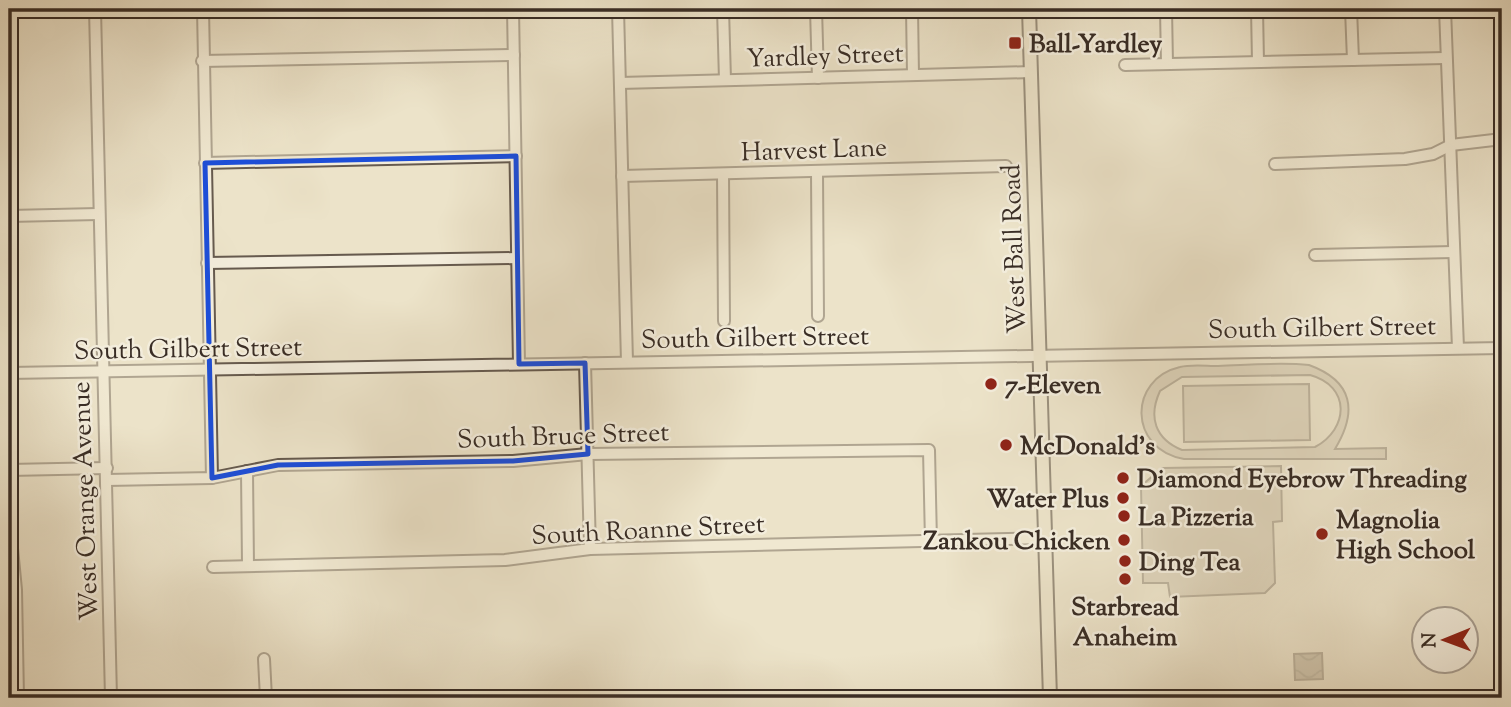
<svg xmlns="http://www.w3.org/2000/svg" width="1511" height="707" viewBox="0 0 1511 707" font-family="'Sorts Mill Goudy',serif">
<style>
.grass{fill:#cec4ad;stroke:#847869;stroke-width:2;fill-rule:evenodd}
.water{fill:url(#water-waves);stroke:#807566;stroke-width:2}
.lines{fill:none;stroke-linecap:round;stroke-linejoin:round}
.minor-casing{stroke:#665a4e;stroke-width:14}
.major-casing{stroke:#392d25;stroke-width:16}
.minor{stroke:#f3eddc;stroke-width:10}
.major{stroke:#ece3c9;stroke-width:12}
.marked{fill:none;stroke:#1d4ed8;stroke-width:5;stroke-linejoin:round}
.poi-dot{fill:#8f2418;stroke:#f3eddc;stroke-width:2.5}
.labels{text-anchor:middle;stroke-width:5;stroke-linejoin:round;paint-order:stroke}
.poi-label{font-size:26px;font-weight:bold;fill:#392d25;stroke:#f3eddc;text-anchor:start}
.street-label{font-size:26px;fill:#392d25;stroke:#f3eddc}
</style>
<defs>
<pattern id="water-waves" width="16" height="10" patternUnits="userSpaceOnUse" patternTransform="scale(1.75)"><rect width="16" height="10" fill="#afa591"/><path d="M0 5q4-4 8 0t8 0" fill="none" stroke="#8f8776"/></pattern>
</defs>
<rect width="100%" height="100%" fill="#ece3c9"/>
<filter id="stains"><feTurbulence type="fractalNoise" baseFrequency=".00286" numOctaves="4"/><feColorMatrix values="0 0 0 0 .2 0 0 0 0 .09 0 0 0 0 .02 0 0 0 .5 -.17"/></filter>
<radialGradient id="worn" r=".72"><stop offset=".6" stop-color="#630" stop-opacity="0"/><stop offset="1" stop-color="#630" stop-opacity=".3"/></radialGradient>
<g class="grass">
<path d="M1309 365C1353 381 1358 411 1335 449L1386 448V459H1184C1128 449 1128 379 1180 367 1191 364 1206 366 1218 366 1248 365 1279 362 1309 365ZM1310 375C1351 386 1349 429 1315 447L1182 450C1155 439 1148 417 1160 391L1182 377Z"/>
<polygon points="1309,384 1310,440 1184,442 1183,386"/>
<polygon points="1281,466 1282,521 1273,522 1275,583 1265,593 1170,597 1168,583 1143,583 1141,486 1162,468"/>
</g>
<polygon class="water" points="1322,653 1323,679 1295,680 1294,654"/>
<g class="lines">
<defs>
<g id="minor">
<polyline points="95,9 111,698"/>
<polyline points="203,9 212,478"/>
<polyline points="513,9 519,364"/>
<polyline points="618,9 627,362"/>
<polyline points="723,9 725,80"/>
<polyline points="816,9 818,78"/>
<polyline points="912,9 913,75"/>
<polyline points="1166,9 1167,64"/>
<polyline points="1257,9 1258,62"/>
<polyline points="1351,9 1353,60"/>
<polyline points="1445,9 1458,348"/>
<polyline points="202,61 514,55"/>
<polyline points="1125,65 1445,58"/>
<polyline points="620,83 1031,72"/>
<polyline points="205,163 516,156"/>
<polyline points="1275,164 1405,159 1433,154 1451,145 1502,139"/>
<polyline points="817,172 818,316"/>
<polyline points="723,174 724,321"/>
<polyline points="622,176 1006,166"/>
<polyline points="9,216 98,214"/>
<polyline points="1315,255 1453,252"/>
<polyline points="207,263 517,258"/>
<polyline points="585,363 590,549"/>
<polyline points="9,373 1502,348"/>
<polyline points="9,470 107,468"/>
<polyline points="247,471 248,565"/>
<polyline points="107,480 212,478 278,465 513,461 588,454 929,450 931,542"/>
<polyline points="9,517 16,590 18,698"/>
<polyline points="213,567 505,560 590,549 1045,538"/>
<polyline points="264,659 266,698"/>
</g>
<polyline id="major" points="1029,9 1050,698"/>
</defs>
<use href="#minor" class="minor-casing"/>
<use href="#major" class="major-casing"/>
<use href="#minor" class="minor"/>
<use href="#major" class="major"/>
</g>
<path d="M0 0H1511V707H0ZM516 156 519 364 585 363 588 454 513 461 278 465 212 478 205 163Z" fill="#ece3c9" fill-opacity=".55" fill-rule="evenodd"/>
<path class="marked" d="M516 156 519 364 585 363 588 454 513 461 278 465 212 478 205 163Z"/>
<g class="poi-dot">
<rect x="1008" y="36" width="14" height="14" rx="3.5"/>
<circle cx="991" cy="384" r="7"/>
<circle cx="1006" cy="445" r="7"/>
<circle cx="1123" cy="478" r="7"/>
<circle cx="1123" cy="498" r="7"/>
<circle cx="1124" cy="516" r="7"/>
<circle cx="1322" cy="534" r="7"/>
<circle cx="1124" cy="540" r="7"/>
<circle cx="1125" cy="561" r="7"/>
<circle cx="1125" cy="579" r="7"/>
</g>
<g class="labels">
<g class="poi-label">
<text x="1029" y="52">Ball-Yardley</text>
<text x="1005" y="393">7-Eleven</text>
<text x="1020" y="454">McDonald's</text>
<text x="1137" y="487">Diamond Eyebrow Threading</text>
<text x="1109" y="507" text-anchor="end">Water Plus</text>
<text x="1138" y="525">La Pizzeria</text>
<text x="1336" y="528">Magnolia<tspan x="1336" dy="30">High School</tspan></text>
<text x="1110" y="549" text-anchor="end">Zankou Chicken</text>
<text x="1139" y="570">Ding Tea</text>
<text x="1125" y="615" text-anchor="middle">Starbread<tspan x="1125" dy="30">Anaheim</tspan></text>
</g>
<g class="street-label">
<text transform="translate(825 55) rotate(-2)" y="9">Yardley Street</text>
<text transform="translate(814 149) rotate(-2)" y="9">Harvest Lane</text>
<text transform="translate(1013 249) rotate(-92)" y="9">West Ball Road</text>
<text transform="translate(1322 327) rotate(-1)" y="9">South Gilbert Street</text>
<text transform="translate(755 337) rotate(-1)" y="9">South Gilbert Street</text>
<text transform="translate(188 348) rotate(-1)" y="9">South Gilbert Street</text>
<text transform="translate(563 435) rotate(-2)" y="9">South Bruce Street</text>
<text transform="translate(84 501) rotate(-92)" y="9">West Orange Avenue</text>
<text transform="translate(648 529) rotate(-3)" y="9">South Roanne Street</text>
</g>
</g>
<rect width="1511" height="707" fill="none" stroke="#ece3c9" stroke-width="35"/>
<rect x="10" y="10" width="1490" height="686" fill="none" stroke="#392d25" stroke-width="3.5"/>
<rect x="18" y="18" width="1476" height="672" fill="none" stroke="#392d25" stroke-width="2"/>
<g transform="translate(1445 640) rotate(269)"><circle r="33" fill="#f3eddc" stroke="#a9a093" stroke-width="2"/>
<path d="M0-5L12 26L0 18L-12 26Z" fill="#8f2418"/>
<text y="-10" font-size="19" font-weight="bold" text-anchor="middle" fill="#392d25">N</text>
</g>
<rect width="100%" height="100%" filter="url(#stains)"/>
<rect width="100%" height="100%" fill="url(#worn)"/>
</svg>
